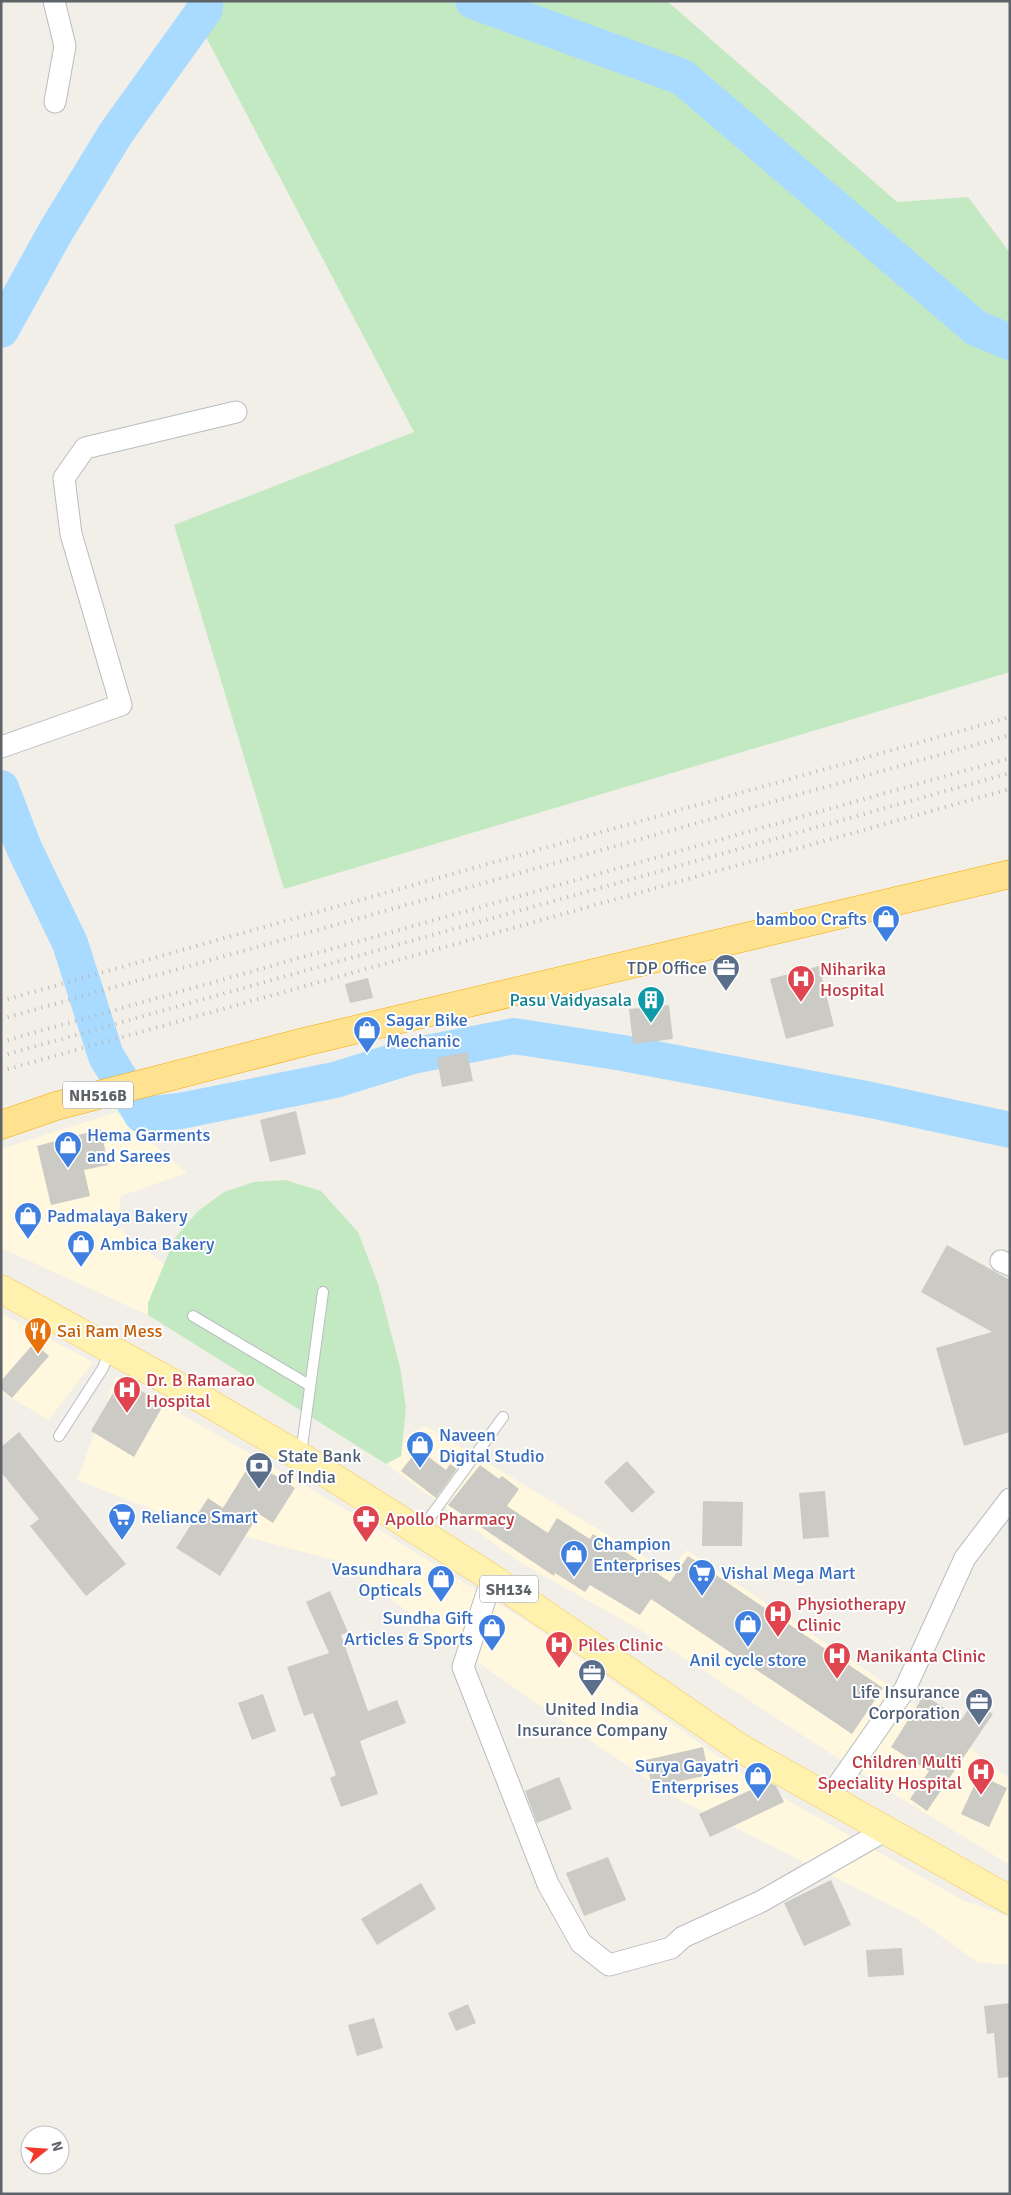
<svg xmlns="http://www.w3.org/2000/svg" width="1011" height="2195" viewBox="0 0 1011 2195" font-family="Signika,sans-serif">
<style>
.commercial{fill:#fff7de}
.green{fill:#c3e9c3}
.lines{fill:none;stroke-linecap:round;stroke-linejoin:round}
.river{stroke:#a9daff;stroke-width:36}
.building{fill:#cccac4}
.lane-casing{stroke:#b9bdc1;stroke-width:12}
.street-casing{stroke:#b9bdc1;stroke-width:23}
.primary-casing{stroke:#f8ca59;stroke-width:29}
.highway-casing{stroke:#f8a800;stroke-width:29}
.lane{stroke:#fff;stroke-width:10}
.street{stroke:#fff;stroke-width:21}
.primary{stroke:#fff1ae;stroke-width:28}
.highway{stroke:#ffe290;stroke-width:28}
.rail{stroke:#b6b7b8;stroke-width:4;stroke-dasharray:1 6;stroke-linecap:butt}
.labels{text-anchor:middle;stroke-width:4;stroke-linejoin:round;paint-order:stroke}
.shield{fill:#fff;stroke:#8e9295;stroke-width:1}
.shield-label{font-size:16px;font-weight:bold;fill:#5e6368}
.shop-label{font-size:18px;fill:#366cbe;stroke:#fff;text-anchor:start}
.service-label{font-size:18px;fill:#4e5e75;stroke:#fff;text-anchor:end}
.health-label{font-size:18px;fill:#be3a42;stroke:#fff;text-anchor:start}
.culture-label{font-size:18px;fill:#0d838f;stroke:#fff;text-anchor:end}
.food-label{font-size:18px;fill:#c56008;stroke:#fff;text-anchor:start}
</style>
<rect width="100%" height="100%" fill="#f1efe7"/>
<g class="commercial">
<polygon points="117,1112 187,1173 121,1196 117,1227 165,1265 148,1303 148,1315 1,1248 1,1149"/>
<polygon points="1,1313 93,1362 49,1420 1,1392"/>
<polygon points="116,1376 355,1515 531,1624 749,1778 962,1900 1010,1917 1009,1965 977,1962 916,1918 670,1795 497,1676 338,1561 174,1518 77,1480"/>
<polygon points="426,1426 668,1571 687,1550 894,1689 1010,1779 1010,1865 876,1783 644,1632 521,1563 386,1464 401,1456 404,1436"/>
</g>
<g class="green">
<polygon points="187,1 667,1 897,202 968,197 1010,253 1010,672 284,889 174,525 414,432"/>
<polygon points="285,1180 321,1191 358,1232 378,1284 400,1367 406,1407 401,1456 386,1464 148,1315 148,1303 175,1238 198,1211 224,1192 254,1182"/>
</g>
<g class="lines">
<g class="river">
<polyline points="473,1 682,77 976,328 1010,342"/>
<polyline points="1,330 56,231 116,133 205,9 205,1"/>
<polyline points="1,788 24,848 70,943 106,1056 142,1115 180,1111 335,1080 412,1056 514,1036 623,1053 871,1100 1010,1130"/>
</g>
</g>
<g class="building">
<polygon points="819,966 834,1026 786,1039 770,979"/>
<polygon points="368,978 373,998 350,1003 345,984"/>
<polygon points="669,1005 673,1039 633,1044 629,1009"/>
<polygon points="467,1052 473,1081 442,1087 437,1058"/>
<polygon points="296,1111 306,1154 270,1162 260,1120"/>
<polygon points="101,1129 108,1165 84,1170 90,1196 51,1205 37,1146"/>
<polygon points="947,1245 1010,1280 1010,1432 964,1446 936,1348 992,1332 921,1292"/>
<polygon points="34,1343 49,1356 12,1398 1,1389 1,1381"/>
<polygon points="121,1379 164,1404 134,1457 91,1431"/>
<polygon points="19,1432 126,1564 86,1596 30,1526 39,1519 1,1472 1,1447"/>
<polygon points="418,1449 446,1470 450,1464 457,1469 436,1498 401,1471"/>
<polygon points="252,1461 295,1488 273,1523 259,1514 220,1576 176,1548 208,1498 223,1508"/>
<polygon points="627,1461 655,1492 632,1513 604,1482"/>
<polygon points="480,1465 499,1479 502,1476 519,1489 507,1506 548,1533 557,1518 590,1539 593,1534 615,1548 617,1546 670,1582 688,1556 883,1688 852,1734 651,1599 640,1615 590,1585 585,1592 555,1573 554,1576 448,1505"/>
<polygon points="825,1491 829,1537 803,1539 799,1493"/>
<polygon points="703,1501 743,1502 742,1546 702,1546"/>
<polygon points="330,1591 348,1632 341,1635 368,1711 397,1700 406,1723 360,1741 378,1794 341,1807 330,1778 336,1775 313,1713 304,1716 287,1667 329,1653 306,1602"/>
<polygon points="263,1694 276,1731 252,1740 238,1703"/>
<polygon points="924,1695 962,1719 973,1701 993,1714 927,1811 910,1799 929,1771 891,1747"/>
<polygon points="703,1747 709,1775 652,1787 646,1760"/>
<polygon points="979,1775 1007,1788 989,1827 961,1814"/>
<polygon points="559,1777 572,1809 537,1823 525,1791"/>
<polygon points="768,1782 776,1786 784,1802 710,1837 699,1814"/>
<polygon points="608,1857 626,1900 584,1916 566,1873"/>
<polygon points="831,1880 851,1925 804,1946 784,1903"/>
<polygon points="421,1883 436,1909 377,1945 361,1919"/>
<polygon points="902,1948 904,1975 868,1977 866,1950"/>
<polygon points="1010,2003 1010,2077 998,2078 994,2033 987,2034 984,2006"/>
<polygon points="468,2004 476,2023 456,2031 448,2013"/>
<polygon points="374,2018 383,2048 357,2056 348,2025"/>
</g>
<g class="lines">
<defs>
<g id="lane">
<polyline points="193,1316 309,1385"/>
<polyline points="59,1436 103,1368 110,1349"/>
<polyline points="301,1454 323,1292"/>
<polyline points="420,1531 503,1417"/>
</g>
<g id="street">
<polyline points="54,1 65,46 55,102"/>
<polyline points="1,747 121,705 71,534 64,478 85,448 236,412"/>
<polyline points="1001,1261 1010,1265"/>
<polyline points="492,1578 463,1667 548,1884 581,1943 609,1965 671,1948 683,1937 762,1901 886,1830"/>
<polyline points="829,1798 905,1689 965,1558 1010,1499"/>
</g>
<polyline id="primary" points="1,1289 207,1402 301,1457 492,1578 740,1748 1010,1900"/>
<polyline id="highway" points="1,1125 56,1106 304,1042 1010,874"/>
</defs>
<use href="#lane" class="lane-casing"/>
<use href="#street" class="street-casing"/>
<use href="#primary" class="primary-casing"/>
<use href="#highway" class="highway-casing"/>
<use href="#lane" class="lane"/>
<use href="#street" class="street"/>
<use href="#primary" class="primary"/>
<use href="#highway" class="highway"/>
<g class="rail">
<polyline points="1,1001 1010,717"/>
<polyline points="1,1019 1010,735"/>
<polyline points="1,1042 1010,758"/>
<polyline points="1,1056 1010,773"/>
<polyline points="1,1071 1010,789"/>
</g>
</g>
<defs>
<symbol id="shop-pin" viewBox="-11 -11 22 30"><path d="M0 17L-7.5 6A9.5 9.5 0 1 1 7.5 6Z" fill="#3f7fe0" stroke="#fff"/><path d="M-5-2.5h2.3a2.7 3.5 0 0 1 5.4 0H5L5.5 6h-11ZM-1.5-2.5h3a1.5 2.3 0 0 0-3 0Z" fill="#fff"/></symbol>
<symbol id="office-pin" viewBox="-11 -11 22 30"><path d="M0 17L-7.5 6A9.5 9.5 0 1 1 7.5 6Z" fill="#5c6f8a" stroke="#fff"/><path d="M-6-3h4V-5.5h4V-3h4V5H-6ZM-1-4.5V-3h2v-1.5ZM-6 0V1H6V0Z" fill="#fff"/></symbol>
<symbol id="hospital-pin" viewBox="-11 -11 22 30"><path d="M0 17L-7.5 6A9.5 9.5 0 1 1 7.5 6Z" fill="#e0444e" stroke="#fff"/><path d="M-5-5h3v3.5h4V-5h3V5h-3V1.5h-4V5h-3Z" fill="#fff"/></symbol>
<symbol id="building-pin" viewBox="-11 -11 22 30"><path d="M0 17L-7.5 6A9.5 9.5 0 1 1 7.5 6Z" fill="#0f9aa8" stroke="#fff"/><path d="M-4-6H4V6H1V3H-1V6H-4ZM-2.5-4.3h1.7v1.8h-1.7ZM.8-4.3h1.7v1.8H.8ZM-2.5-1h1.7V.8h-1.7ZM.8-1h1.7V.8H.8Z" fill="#fff"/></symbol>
<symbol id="restaurant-pin" viewBox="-11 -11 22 30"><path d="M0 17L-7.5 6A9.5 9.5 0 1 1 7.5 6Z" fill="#e8710a" stroke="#fff"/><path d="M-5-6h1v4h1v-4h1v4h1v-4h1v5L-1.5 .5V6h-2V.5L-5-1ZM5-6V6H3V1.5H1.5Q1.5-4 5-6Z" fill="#fff"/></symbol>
<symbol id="bank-pin" viewBox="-11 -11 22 30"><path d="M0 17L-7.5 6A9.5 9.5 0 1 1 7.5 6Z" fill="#5c6f8a" stroke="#fff"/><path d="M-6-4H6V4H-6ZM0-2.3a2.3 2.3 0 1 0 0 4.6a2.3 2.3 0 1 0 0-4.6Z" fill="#fff"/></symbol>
<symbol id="supermarket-pin" viewBox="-11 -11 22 30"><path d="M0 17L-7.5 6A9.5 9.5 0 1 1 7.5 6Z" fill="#3f7fe0" stroke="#fff"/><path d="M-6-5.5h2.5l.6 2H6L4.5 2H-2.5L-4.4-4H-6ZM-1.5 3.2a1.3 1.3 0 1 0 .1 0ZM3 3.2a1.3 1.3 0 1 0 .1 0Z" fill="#fff"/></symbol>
<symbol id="pharmacy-pin" viewBox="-11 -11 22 30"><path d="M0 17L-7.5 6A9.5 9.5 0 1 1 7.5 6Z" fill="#e0444e" stroke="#fff"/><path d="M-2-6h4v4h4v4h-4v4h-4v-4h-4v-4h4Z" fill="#fff"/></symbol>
</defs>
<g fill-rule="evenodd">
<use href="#shop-pin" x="870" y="903" width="32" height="43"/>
<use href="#office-pin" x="710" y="952" width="32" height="43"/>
<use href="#hospital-pin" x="785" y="963" width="32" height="43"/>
<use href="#building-pin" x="635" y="984" width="32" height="43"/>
<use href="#shop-pin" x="351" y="1014" width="32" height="43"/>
<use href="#shop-pin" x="52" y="1129" width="32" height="43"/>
<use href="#shop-pin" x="12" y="1200" width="32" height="43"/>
<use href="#shop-pin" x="65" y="1228" width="32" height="43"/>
<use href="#restaurant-pin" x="22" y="1315" width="32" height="43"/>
<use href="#hospital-pin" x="111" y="1374" width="32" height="43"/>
<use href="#shop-pin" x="404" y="1429" width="32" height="43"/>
<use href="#bank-pin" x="243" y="1450" width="32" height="43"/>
<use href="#supermarket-pin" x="106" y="1501" width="32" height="43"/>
<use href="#pharmacy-pin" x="350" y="1503" width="32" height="43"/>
<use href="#shop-pin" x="558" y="1538" width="32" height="43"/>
<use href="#supermarket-pin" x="686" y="1557" width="32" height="43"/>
<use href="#shop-pin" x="425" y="1563" width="32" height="43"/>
<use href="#hospital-pin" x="762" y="1598" width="32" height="43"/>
<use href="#shop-pin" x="732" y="1608" width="32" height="43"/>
<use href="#shop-pin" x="476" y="1612" width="32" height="43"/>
<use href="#hospital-pin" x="543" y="1629" width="32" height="43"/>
<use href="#hospital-pin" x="821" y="1640" width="32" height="43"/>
<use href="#office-pin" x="576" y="1657" width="32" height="43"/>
<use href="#office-pin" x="963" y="1686" width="32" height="43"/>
<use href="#hospital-pin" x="965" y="1756" width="32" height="43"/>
<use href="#shop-pin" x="742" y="1760" width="32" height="43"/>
</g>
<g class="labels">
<g class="shield">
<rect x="63" y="1081.5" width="70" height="27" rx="4"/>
<rect x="480" y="1575.5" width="58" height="27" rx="4"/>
</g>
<g class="shield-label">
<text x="98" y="1101">NH516B</text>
<text x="509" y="1595">SH134</text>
</g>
<g class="shop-label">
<text x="867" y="925" text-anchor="end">bamboo Crafts</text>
<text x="386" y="1026">Sagar Bike<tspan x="386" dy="21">Mechanic</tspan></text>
<text x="87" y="1141">Hema Garments<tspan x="87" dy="21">and Sarees</tspan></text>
<text x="47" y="1222">Padmalaya Bakery</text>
<text x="100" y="1250">Ambica Bakery</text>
<text x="439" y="1441">Naveen<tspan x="439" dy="21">Digital Studio</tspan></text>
<text x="141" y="1523">Reliance Smart</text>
<text x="593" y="1550">Champion<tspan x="593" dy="21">Enterprises</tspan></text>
<text x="422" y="1575" text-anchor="end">Vasundhara<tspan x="422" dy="21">Opticals</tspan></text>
<text x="721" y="1579">Vishal Mega Mart</text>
<text x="473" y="1624" text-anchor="end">Sundha Gift<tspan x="473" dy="21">Articles &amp; Sports</tspan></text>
<text x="748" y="1666" text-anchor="middle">Anil cycle store</text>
<text x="739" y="1772" text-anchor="end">Surya Gayatri<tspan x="739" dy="21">Enterprises</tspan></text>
</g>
<g class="service-label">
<text x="707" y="974">TDP Office</text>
<text x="278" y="1462" text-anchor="start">State Bank<tspan x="278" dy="21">of India</tspan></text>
<text x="960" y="1698">Life Insurance<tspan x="960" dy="21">Corporation</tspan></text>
<text x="592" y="1715" text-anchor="middle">United India<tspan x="592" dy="21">Insurance Company</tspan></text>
</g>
<g class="health-label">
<text x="820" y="975">Niharika<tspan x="820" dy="21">Hospital</tspan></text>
<text x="146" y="1386">Dr. B Ramarao<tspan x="146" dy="21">Hospital</tspan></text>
<text x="385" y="1525">Apollo Pharmacy</text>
<text x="797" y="1610">Physiotherapy<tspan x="797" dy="21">Clinic</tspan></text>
<text x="578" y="1651">Piles Clinic</text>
<text x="856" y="1662">Manikanta Clinic</text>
<text x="962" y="1768" text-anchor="end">Children Multi<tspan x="962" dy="21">Speciality Hospital</tspan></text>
</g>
<g class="culture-label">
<text x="632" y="1006">Pasu Vaidyasala</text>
</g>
<g class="food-label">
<text x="57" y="1337">Sai Ram Mess</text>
</g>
</g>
<rect width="1011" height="2195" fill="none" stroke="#5e6368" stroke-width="5"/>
<g transform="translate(45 2150) rotate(73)"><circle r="24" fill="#ffffff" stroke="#bfc1c3"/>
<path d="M0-4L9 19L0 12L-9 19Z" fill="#f13b2d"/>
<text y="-8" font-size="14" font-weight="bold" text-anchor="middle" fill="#5e6368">N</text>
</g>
</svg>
